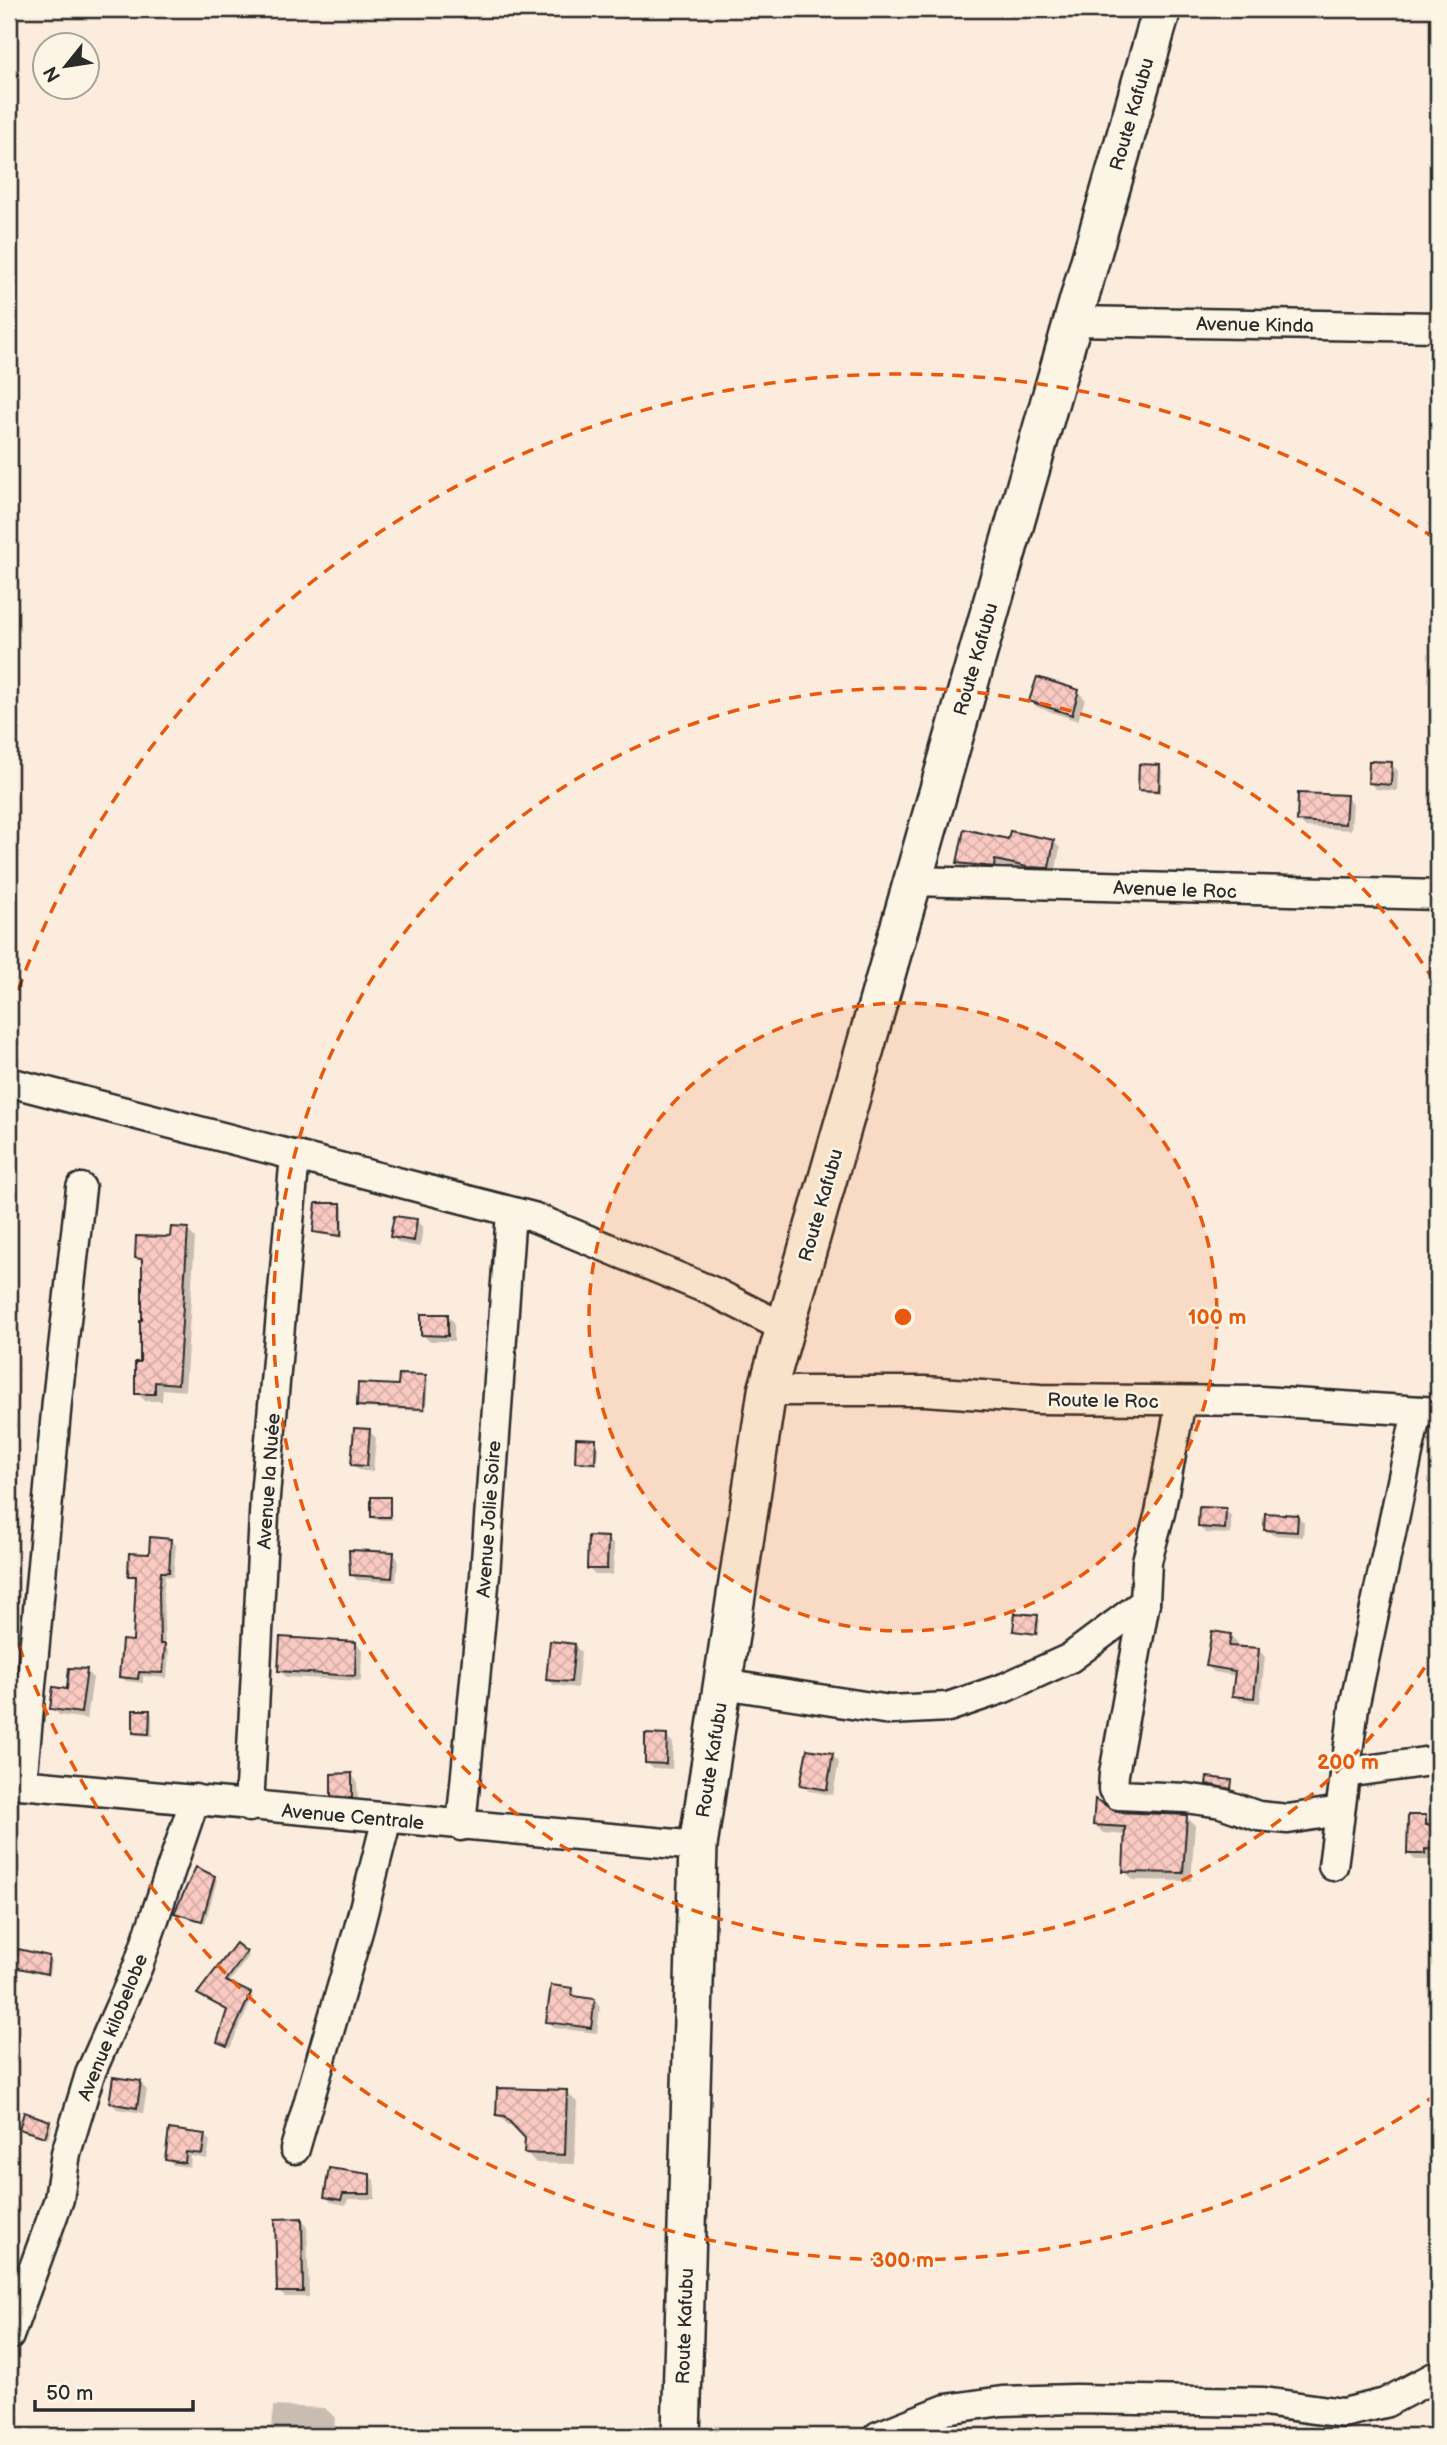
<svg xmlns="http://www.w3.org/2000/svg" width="1447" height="2445" viewBox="0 0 1447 2445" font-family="'Balsamiq Sans',sans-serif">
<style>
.shadow{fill:#0003}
.building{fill:url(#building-cross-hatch);stroke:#2b2b2b;stroke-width:2}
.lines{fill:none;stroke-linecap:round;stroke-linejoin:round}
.minor-casing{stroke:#2b2b2b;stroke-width:33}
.major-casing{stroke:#2b2b2b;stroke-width:42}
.minor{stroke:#fcf5e5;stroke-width:28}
.major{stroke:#fcf5e5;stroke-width:37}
.ring{fill:none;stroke:#e8590c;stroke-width:3.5;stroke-dasharray:12 9}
.labels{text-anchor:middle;stroke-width:5;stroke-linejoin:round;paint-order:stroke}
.street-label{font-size:19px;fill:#2b2b2b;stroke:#fcf5e5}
.centre{fill:#e8590c;stroke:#fcf5e5;stroke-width:3.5}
.ring-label{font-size:21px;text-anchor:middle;font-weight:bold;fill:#e8590c;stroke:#fcf5e5;stroke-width:5;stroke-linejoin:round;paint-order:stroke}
</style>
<defs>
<pattern id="building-cross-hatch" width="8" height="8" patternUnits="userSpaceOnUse" patternTransform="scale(1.75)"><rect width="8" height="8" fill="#facac2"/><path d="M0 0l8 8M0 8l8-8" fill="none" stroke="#d6aea7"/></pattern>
</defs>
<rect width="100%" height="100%" fill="#fcecde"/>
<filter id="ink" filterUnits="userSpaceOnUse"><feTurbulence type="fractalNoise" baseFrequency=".0143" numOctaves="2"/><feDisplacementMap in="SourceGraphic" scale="14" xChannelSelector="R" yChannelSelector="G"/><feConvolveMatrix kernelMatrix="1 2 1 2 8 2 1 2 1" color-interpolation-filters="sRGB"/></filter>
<g filter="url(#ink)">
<g class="shadow">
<polygon points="1078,692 1085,699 1078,721 1037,707 1031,701"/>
<polygon points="1391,764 1398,771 1397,791 1376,789 1370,783"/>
<polygon points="1159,767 1162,770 1161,793 1142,792 1139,789"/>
<polygon points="1346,797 1353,803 1351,830 1305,827 1298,821"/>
<polygon points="1009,841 1053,841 1060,848 1055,874 1034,873 1002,866 1000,872 965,869 958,862"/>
<polygon points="340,1205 343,1207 343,1238 318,1234 315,1231"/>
<polygon points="416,1221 423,1227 420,1247 399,1243 392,1237"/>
<polygon points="187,1230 195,1238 185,1391 163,1389 162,1401 145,1401 137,1393 144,1321 143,1264 137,1258"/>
<polygon points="447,1316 454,1322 454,1341 429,1341 423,1335"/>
<polygon points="425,1376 428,1379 426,1411 362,1408 359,1405"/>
<polygon points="369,1431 376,1438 373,1472 359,1470 352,1464"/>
<polygon points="595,1441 598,1444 597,1465 580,1464 577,1461"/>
<polygon points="389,1499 392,1520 375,1520 372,1517"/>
<polygon points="1225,1510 1231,1516 1231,1534 1206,1533 1199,1527"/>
<polygon points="1297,1516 1304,1523 1303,1537 1273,1535 1266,1529"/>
<polygon points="607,1539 614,1545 613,1575 595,1575 589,1568"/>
<polygon points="171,1540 176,1545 173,1577 165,1576 163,1597 165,1647 169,1651 167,1678 143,1676 143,1683 126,1681 121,1676 135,1643 138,1580 130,1575"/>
<polygon points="393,1554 398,1559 396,1582 357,1580 352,1575"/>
<polygon points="1037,1617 1040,1620 1038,1636 1014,1631"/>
<polygon points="1230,1635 1237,1642 1236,1648 1259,1650 1265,1657 1260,1703 1241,1701 1234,1695 1236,1676 1214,1672 1208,1666"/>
<polygon points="356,1643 362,1650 361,1681 286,1677 280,1670"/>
<polygon points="574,1646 581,1652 577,1688 554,1685 548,1679"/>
<polygon points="86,1671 93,1678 87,1719 59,1715 52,1708"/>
<polygon points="150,1712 152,1715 152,1736 137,1735 134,1733"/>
<polygon points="667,1737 673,1743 672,1769 653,1768 646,1762"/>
<polygon points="832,1755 839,1762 833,1795 809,1791 802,1784"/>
<polygon points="351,1775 357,1781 358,1803 340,1802 333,1795"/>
<polygon points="1231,1781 1233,1791 1208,1783"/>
<polygon points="1116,1813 1186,1817 1195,1825 1191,1881 1133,1880 1125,1871 1127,1835 1103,1833 1095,1824"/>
<polygon points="1425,1817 1432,1827 1438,1827 1438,1855 1431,1855 1430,1860 1415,1860 1408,1853"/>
<polygon points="214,1877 217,1880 205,1923 176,1913"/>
<polygon points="246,1953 249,1956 228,1984 253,1997 230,2048 219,2041 229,2010 202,1996"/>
<polygon points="48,1958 51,1961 49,1976 16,1966"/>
<polygon points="572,1990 578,1998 594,2000 600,2007 597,2033 555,2028 548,2021"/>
<polygon points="9,2049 18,2057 9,2079"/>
<polygon points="140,2083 147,2090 143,2113 117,2109 111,2103"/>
<polygon points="566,2092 577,2102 575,2164 536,2163 526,2152 527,2138 515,2125 508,2125 498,2115"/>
<polygon points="49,2122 52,2125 48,2139 21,2128"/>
<polygon points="204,2136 210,2141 207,2159 191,2156 190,2167 173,2165 167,2160"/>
<polygon points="369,2176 375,2181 375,2199 348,2199 346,2205 331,2202 326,2196"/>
<polygon points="301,2219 307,2225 309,2297 285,2297 279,2292"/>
<polygon points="273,2406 325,2408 335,2418 334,2436 272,2436"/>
</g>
<g class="building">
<polygon points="1037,677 1079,690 1072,715 1029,701"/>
<polygon points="1369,761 1392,762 1391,785 1368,783"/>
<polygon points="1139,764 1160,765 1159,791 1138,790"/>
<polygon points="1298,793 1347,795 1345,824 1297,821"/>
<polygon points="964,829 1008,839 1010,831 1054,840 1049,868 1027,867 995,860 994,867 957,863"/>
<polygon points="316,1203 341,1203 341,1236 313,1232"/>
<polygon points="394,1216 417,1219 414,1241 390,1237"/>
<polygon points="171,1227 188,1228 178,1384 155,1382 155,1394 135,1394 135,1362 140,1362 140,1320 142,1320 142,1259 135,1258 136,1236 170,1237"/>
<polygon points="421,1314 448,1314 448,1336 421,1335"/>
<polygon points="399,1374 426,1375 424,1409 357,1406 358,1383 398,1385"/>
<polygon points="354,1428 370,1429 367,1466 351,1465"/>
<polygon points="576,1438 596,1439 595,1463 575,1462"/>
<rect x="371" y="1497" width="19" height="20"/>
<polygon points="1199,1507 1226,1508 1225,1529 1198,1527"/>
<polygon points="1265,1513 1298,1515 1297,1532 1264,1530"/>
<polygon points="588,1536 608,1537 607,1569 587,1569"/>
<polygon points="150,1537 171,1539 169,1572 161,1572 159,1591 160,1644 165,1644 163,1673 139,1672 138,1679 119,1677 122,1640 133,1641 136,1576 128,1576 129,1553 149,1554"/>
<polygon points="349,1550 394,1552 392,1578 350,1575"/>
<polygon points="1015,1613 1038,1615 1036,1634 1013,1631"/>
<polygon points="1212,1631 1231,1634 1229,1646 1259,1648 1254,1698 1232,1696 1235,1671 1206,1666"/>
<polygon points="280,1637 356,1642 355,1676 278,1671"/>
<polygon points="550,1641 575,1644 571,1682 546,1680"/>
<polygon points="69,1668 87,1669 81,1713 50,1709 53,1687 67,1689"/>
<polygon points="133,1710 150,1710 149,1734 133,1733"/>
<polygon points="645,1734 667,1735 666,1764 645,1763"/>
<polygon points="807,1749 833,1753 827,1790 800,1785"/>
<polygon points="352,1773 352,1798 331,1796 331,1774"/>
<polygon points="1207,1777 1232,1780 1231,1789 1206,1784"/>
<polygon points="1095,1799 1117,1812 1187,1815 1183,1873 1123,1872 1125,1827 1093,1825"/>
<polygon points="1408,1815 1426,1815 1426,1825 1438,1825 1438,1850 1425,1849 1425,1854 1407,1854"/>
<polygon points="196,1867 215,1876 202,1921 174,1913"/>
<polygon points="236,1943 247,1952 226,1981 251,1993 227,2046 217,2042 227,2010 197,1994"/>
<polygon points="18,1949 49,1956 47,1974 14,1967"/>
<polygon points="551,1985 573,1988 572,1996 595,1999 591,2028 546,2022"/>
<polygon points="113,2077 141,2081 137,2108 109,2103"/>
<polygon points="497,2088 567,2090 565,2155 524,2153 525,2138 504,2116 496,2115"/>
<polygon points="24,2112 50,2121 45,2137 19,2129"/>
<polygon points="169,2129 205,2134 202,2154 186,2152 185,2163 165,2160"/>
<polygon points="329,2168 370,2174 370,2194 343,2194 341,2200 324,2197"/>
<polygon points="302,2218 303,2292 277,2292 275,2219"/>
</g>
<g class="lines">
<defs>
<g id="minor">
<polyline points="1071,321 1438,327"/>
<polyline points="912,881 1438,895"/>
<polyline points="9,1082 533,1217 714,1292 785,1328"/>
<polyline points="767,1391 925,1391 1040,1399 1261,1401 1438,1412"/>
<polyline points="1145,1602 1114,1774 1113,1789 1118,1795 1185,1798 1221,1803 1258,1816 1288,1819 1340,1811"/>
<polyline points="723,1684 890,1710 948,1707 1004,1688 1070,1658 1145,1602 1147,1561 1160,1513 1181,1401"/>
<polyline points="1345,1773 1431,1761 1438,1762"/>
<polyline points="9,1783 698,1846"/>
<polyline points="22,1784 57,1401 81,1188"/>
<polyline points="249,1807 265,1496 295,1155"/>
<polyline points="461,1826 485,1575 511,1212"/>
<polyline points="1333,1866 1354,1707 1417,1411"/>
<polyline points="295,2149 359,1928 387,1818"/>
<polyline points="9,2336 59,2199 66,2153 90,2074 138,1966 195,1799"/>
<polyline points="878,2436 946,2409 1002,2401 1075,2399 1264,2402 1343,2413 1385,2403 1438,2375"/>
</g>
<polyline id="major" points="681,2436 698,1846 767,1391 1162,9"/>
</defs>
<use href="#minor" class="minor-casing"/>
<use href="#major" class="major-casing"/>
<use href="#minor" class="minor"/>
<use href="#major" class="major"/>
</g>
</g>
<circle cx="903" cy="1317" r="314" fill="#e8590c" fill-opacity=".12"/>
<g class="ring">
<circle cx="903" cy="1317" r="314"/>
<path d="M1436 1650A629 629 0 1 1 1436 984"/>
<path d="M1437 2094A943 943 0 0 1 11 1624M11 1010A943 943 0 0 1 1437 540"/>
</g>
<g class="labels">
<g class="street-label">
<text transform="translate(1131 114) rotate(-74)" y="7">Route Kafubu</text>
<text transform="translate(1255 324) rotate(1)" y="7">Avenue Kinda</text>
<text transform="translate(975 659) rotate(-74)" y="7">Route Kafubu</text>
<text transform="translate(1175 889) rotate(2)" y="7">Avenue le Roc</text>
<text transform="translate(820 1205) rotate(-74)" y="7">Route Kafubu</text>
<text transform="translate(1103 1400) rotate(1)" y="7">Route le Roc</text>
<text transform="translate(268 1481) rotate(-86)" y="7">Avenue la Nuée</text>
<text transform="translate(488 1519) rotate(-86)" y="7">Avenue Jolie Soire</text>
<text transform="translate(711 1760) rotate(-81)" y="7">Route Kafubu</text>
<text transform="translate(353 1816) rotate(5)" y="7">Avenue Centrale</text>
<text transform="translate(112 2027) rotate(-68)" y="7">Avenue kilobelobe</text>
<text transform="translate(684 2326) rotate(-88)" y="7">Route Kafubu</text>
</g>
</g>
<circle cx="903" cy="1317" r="10" class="centre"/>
<g class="ring-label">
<text x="1217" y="1324">100 m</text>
<text x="1348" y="1769">200 m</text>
<text x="903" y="2267">300 m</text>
</g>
<rect width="1447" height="2445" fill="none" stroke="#fcf5e5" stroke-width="35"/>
<rect x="18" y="18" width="1412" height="2410" fill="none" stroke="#2b2b2b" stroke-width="2.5" filter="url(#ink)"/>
<g transform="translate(66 66) rotate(240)"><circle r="33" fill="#fcf5e5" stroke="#a8a49b" stroke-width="2"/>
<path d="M0-5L12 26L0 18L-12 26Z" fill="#2b2b2b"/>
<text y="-10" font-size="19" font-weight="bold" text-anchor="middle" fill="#2b2b2b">N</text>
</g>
<path d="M35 2400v10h158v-10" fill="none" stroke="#2b2b2b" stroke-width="3.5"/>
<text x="46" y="2400" font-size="21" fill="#2b2b2b" stroke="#fcf5e5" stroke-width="5" paint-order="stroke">50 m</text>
</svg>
